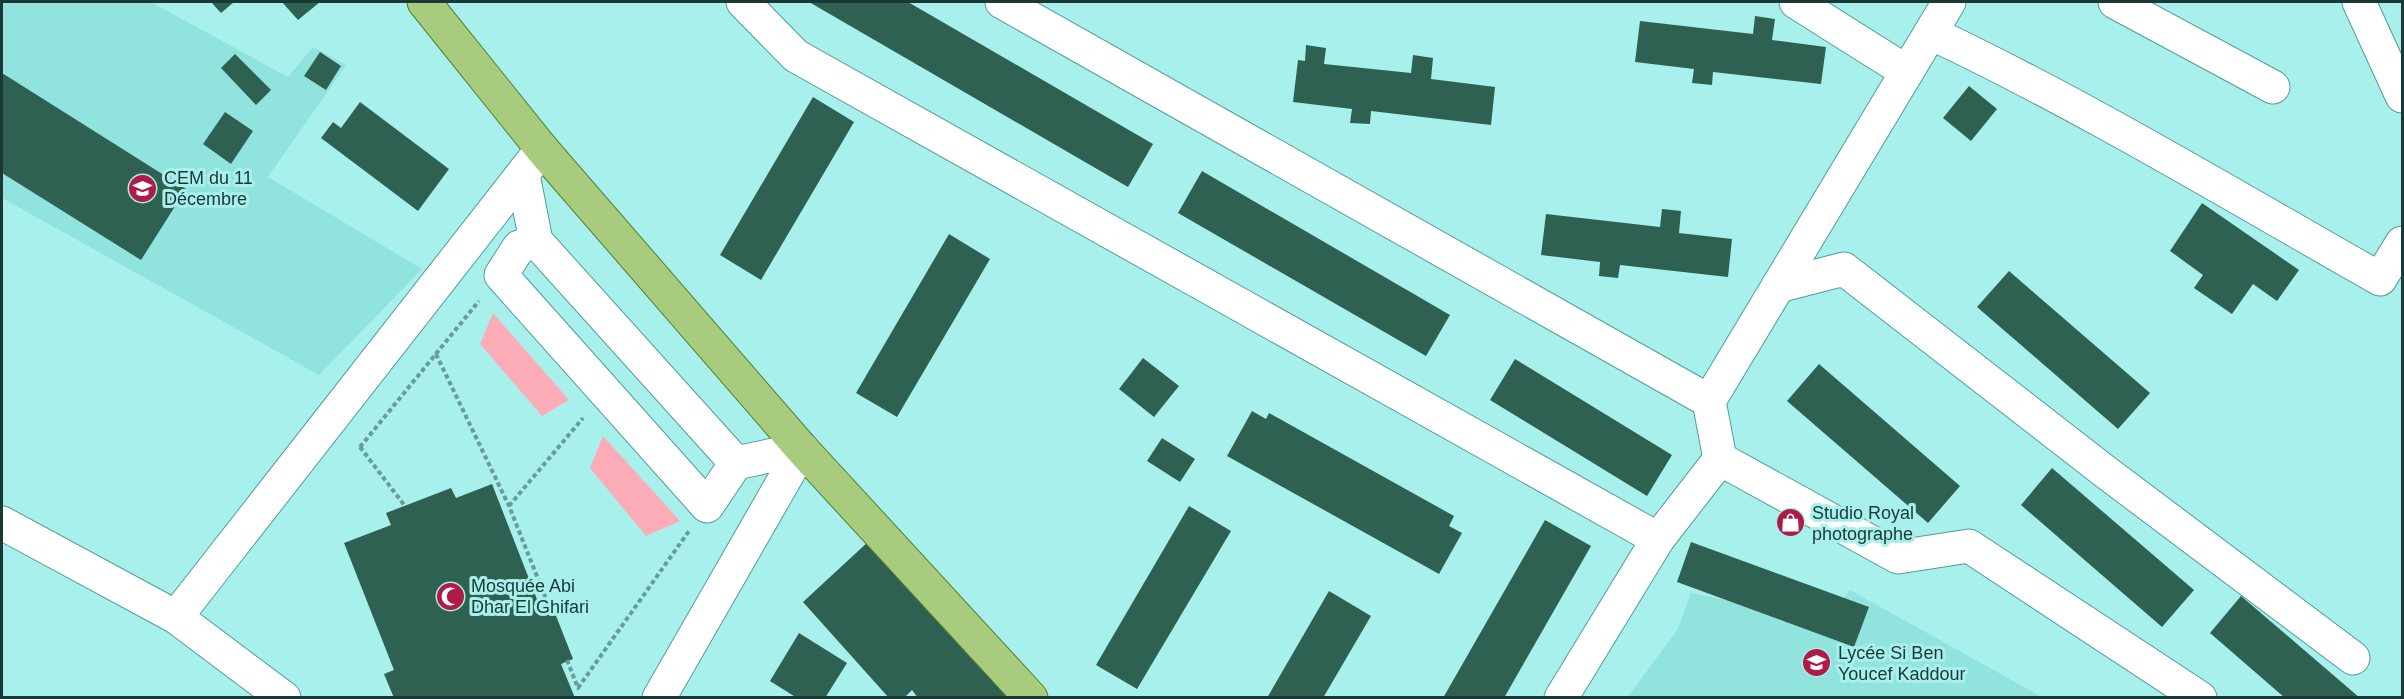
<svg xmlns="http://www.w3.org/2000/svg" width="2404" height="699" viewBox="0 0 2404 699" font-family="Arial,sans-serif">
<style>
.built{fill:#91e3de}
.green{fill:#fcacb6}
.building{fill:#2f6152}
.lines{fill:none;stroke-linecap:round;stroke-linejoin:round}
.minor-casing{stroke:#559c98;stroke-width:35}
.major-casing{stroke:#51812d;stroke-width:35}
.path{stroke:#679c99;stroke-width:4;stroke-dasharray:4.5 3;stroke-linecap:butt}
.minor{stroke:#fff;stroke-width:33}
.major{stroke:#a8cb7e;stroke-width:33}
.labels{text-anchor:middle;stroke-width:6;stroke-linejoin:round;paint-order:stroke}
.poi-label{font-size:18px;fill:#1a3836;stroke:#a8f0ec;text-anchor:start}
</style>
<rect width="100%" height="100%" fill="#a8f0ec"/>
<g class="built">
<polygon points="2,2 151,2 288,77 313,47 346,65 268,177 422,269 319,375 2,198"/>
<polygon points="1850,590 2042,697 1627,698 1678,629 1691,593 1827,620"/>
</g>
<g class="green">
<polygon points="493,313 569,400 542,416 480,344"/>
<polygon points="603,436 680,521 646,536 590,468"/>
</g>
<g class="building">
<polygon points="211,2 234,2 221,13"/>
<polygon points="282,2 320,2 298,20"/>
<polygon points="809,2 908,2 1153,144 1128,187"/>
<polygon points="1755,16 1775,19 1772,40 1826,47 1821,84 1713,72 1712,85 1692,83 1694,69 1635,62 1640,21 1753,34"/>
<polygon points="1306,45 1326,48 1324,64 1411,73 1413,55 1433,58 1431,79 1495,87 1491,125 1371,111 1370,124 1350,123 1352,109 1293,102 1298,60 1305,61"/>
<polygon points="320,52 341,66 326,90 304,76"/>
<polygon points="235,54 271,90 256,105 221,68"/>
<polygon points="2,73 186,189 141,260 2,173"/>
<polygon points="1969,86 1997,109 1971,141 1943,118"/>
<polygon points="813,97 854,122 761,280 720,255"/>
<polygon points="360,102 449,169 418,211 321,138 333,122 341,128"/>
<polygon points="225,112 253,131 231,164 203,144"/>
<polygon points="1202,171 1450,315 1426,356 1178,213"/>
<polygon points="2202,203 2299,270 2277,301 2253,284 2232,314 2194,288 2203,275 2170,251"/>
<polygon points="1662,209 1681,211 1679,233 1732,239 1728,277 1620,265 1618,278 1599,276 1600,262 1541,255 1546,214 1660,227"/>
<polygon points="949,234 990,259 897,417 856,393"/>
<polygon points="2009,271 2150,393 2118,429 1977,307"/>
<polygon points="1143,358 1179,386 1154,417 1119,389"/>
<polygon points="1515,359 1672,455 1647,496 1490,400"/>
<polygon points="1819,364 1960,486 1928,523 1787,401"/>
<polygon points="1252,411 1266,419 1269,413 1454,516 1449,526 1462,533 1439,574 1227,456"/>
<polygon points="1162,438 1195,459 1180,482 1147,461"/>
<polygon points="2052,468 2194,590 2162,627 2021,505"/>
<polygon points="492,484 540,607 551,603 573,659 561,664 575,698 394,698 384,674 394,670 344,543 391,525 386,513 451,488 456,498"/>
<polygon points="1189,506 1231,531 1137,689 1096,665"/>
<polygon points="1545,520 1591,546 1504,698 1443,698"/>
<polygon points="869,541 1010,698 918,698 912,690 904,698 889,698 803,602"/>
<polygon points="1691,542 1869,607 1854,647 1677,582"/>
<polygon points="1329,591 1371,616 1323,698 1267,698"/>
<polygon points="2241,596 2360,698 2285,698 2210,633"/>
<polygon points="799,633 847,663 825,698 797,698 770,681"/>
</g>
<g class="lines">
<defs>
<g id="minor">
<polyline points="743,2 796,56 1658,539"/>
<polyline points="1002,2 1709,401"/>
<polyline points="1796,2 1907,72"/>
<polyline points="2115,2 2273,87"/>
<polyline points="2359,2 2402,96"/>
<path d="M1931 33C2085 106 2232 195 2380 279L2402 243"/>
<polyline points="523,175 536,241 736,463 802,449"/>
<polyline points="536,241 519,247 501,275 707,506 736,463"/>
<polyline points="1778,286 1844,269 2103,470 2353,658"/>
<polyline points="1720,459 1898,557 1969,546 2200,698"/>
<polyline points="2,523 176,617 284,698"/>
<polyline points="176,617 542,149"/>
<polyline points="659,698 802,449"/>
<polyline points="1561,698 1658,539 1720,459 1709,401 1949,2"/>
</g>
<polyline id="major" points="424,2 542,149 802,449 1031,698"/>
</defs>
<use href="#minor" class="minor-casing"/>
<use href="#major" class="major-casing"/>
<g class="path">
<polyline points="436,354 509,506 548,604"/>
<polyline points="360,447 479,301"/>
<polyline points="360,447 405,506"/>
<polyline points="509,506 583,418"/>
<polyline points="567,660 578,688 689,531"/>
</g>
<use href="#minor" class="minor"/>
<use href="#major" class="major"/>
</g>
<defs>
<symbol id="school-disc" viewBox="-11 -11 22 22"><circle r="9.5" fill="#af1b46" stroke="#a8f0ec"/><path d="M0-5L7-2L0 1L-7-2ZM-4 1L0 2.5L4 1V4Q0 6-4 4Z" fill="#fff"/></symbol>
<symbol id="shop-disc" viewBox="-11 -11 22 22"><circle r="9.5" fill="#af1b46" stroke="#a8f0ec"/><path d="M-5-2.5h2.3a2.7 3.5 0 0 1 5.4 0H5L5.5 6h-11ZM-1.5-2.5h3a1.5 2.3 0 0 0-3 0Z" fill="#fff"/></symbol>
<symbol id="mosque-disc" viewBox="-11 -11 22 22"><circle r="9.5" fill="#af1b46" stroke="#a8f0ec"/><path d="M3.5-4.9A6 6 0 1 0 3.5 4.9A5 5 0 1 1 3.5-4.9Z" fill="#fff"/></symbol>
</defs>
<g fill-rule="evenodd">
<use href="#school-disc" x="126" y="172" width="33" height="33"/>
<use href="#shop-disc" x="1774" y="506" width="33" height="33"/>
<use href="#mosque-disc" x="434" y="580" width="33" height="33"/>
<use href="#school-disc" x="1800" y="646" width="33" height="33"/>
</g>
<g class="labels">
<g class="poi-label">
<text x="164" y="184">CEM du 11<tspan x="164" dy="21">Décembre</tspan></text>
<text x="1812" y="519">Studio Royal<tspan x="1812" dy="21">photographe</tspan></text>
<text x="471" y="592">Mosquée Abi<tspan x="471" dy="21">Dhar El Ghifari</tspan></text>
<text x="1838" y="659">Lycée Si Ben<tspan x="1838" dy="21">Youcef Kaddour</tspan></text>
</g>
</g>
<rect width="2404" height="699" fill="none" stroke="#1a3836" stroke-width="6"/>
</svg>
